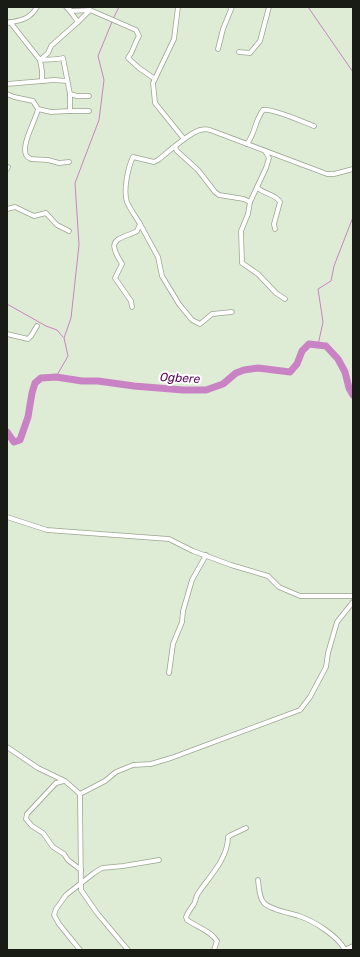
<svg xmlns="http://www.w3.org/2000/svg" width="360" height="957" viewBox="0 0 360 957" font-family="Rubik,sans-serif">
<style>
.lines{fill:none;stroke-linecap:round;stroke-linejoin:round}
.stream{stroke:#c983c4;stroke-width:1}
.river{stroke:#c983c4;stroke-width:7}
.minor-casing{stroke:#9aa590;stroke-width:5.5}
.minor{stroke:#fff;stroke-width:4}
.labels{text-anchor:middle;stroke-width:4;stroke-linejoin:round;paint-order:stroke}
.water-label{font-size:12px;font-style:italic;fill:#5c015b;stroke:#fff}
</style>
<rect width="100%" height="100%" fill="#dfecd5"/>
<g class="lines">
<g class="stream">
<polyline points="308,7 353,72"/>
<polyline points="113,19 119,7"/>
<polyline points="7,304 46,326 57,330 63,337"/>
<polyline points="318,345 323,322 318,289 331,281 334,266 353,217"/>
<polyline points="56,377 68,356 64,338 71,318 79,245 75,183 99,120 104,80 98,56 112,22"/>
</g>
<polyline class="river" points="7,432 14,442 20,440 28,417 32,393 35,383 41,378 56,377 82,381 98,381 134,386 183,390 206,390 223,384 236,373 244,370 258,368 290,372 297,364 302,351 309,344 326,346 338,359 345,372 349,388 353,395"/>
<defs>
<g id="minor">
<path d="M66 7C71 11 74 17 78 22L90 10 136 30 139 36C134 44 134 50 128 58L139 68 155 79"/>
<polyline points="178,7 174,39 153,83 155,103 184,139"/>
<polyline points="70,10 72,11 90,10"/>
<polyline points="10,22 40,60 42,71 42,81"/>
<path d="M7 23C21 20 29 20 37 7"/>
<polyline points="218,49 223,29 232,7"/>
<polyline points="239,52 250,53 260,41 269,7"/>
<path d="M40 60C47 59 57 60 63 58L70 94 77 96H89"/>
<polyline points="40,60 48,53 51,46 78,22"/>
<polyline points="7,84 54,80 67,81"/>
<path d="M7 94 14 97 33 101 38 109C36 120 21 144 26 155 27 157 29 158 31 159L48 160 59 163 69 162"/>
<polyline points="38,109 51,112 70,111 70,94"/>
<polyline points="70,111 89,111"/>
<path d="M247 144C255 134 255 120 263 110 272 108 303 122 314 126"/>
<polyline points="175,147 177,151 198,170 215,192 219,195 244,199 250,202"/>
<polyline points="265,151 269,158 266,168 250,202 248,214 241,231 242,263 258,274 276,293 285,299"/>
<polyline points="7,169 8,167"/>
<path d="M257 187C264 195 275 193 280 202L274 224 275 229"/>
<polyline points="7,209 15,207 34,216 46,213 57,225 69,231"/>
<polyline points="140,224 158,257 162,276 179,304 192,320 200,324 212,314 232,312"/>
<path d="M132 307 131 301 115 278 122 264C120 260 116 255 115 250 110 237 130 236 137 231L140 224C136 217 130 209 127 202 123 191 128 167 133 157L154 162 158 160C168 152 189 133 200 130 204 129 207 129 210 130L327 174H334L353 169"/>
<polyline points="7,334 28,339 31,336 37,326"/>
<polyline points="7,517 47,530 169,539 193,551 231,565 268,576 279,587 300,596 353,596"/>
<polyline points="169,673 173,644 182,622 183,611 192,580 206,555"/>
<polyline points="7,747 38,768 65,781 80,794 81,890 97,913 128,950"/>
<polyline points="64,781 56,783 27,814 26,819 32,826 43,833 53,847 64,854 68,860 81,870"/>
<polyline points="80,794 105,781 116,772 133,765 151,764 171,758 300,710 310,697 326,667 328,653 337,622 353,602"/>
<path d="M258 880C259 887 259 898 264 903 271 910 290 913 299 916 314 921 338 936 345 950"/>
<polyline points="80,950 59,924 54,915 56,909 66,895 94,873 102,868 123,866 159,860"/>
<path d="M214 950 217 941C211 931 197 927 187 920L186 917C188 912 191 908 194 904 196 900 196 895 199 892 210 876 228 858 228 837L231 835 246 828"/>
<polyline points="345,950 353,946"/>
</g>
</defs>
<use href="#minor" class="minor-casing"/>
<use href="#minor" class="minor"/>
</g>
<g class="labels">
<g class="water-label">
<text transform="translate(180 378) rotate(3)" y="4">Ogbere</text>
</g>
</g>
<rect width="360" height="957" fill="none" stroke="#181c14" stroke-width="16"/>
</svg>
